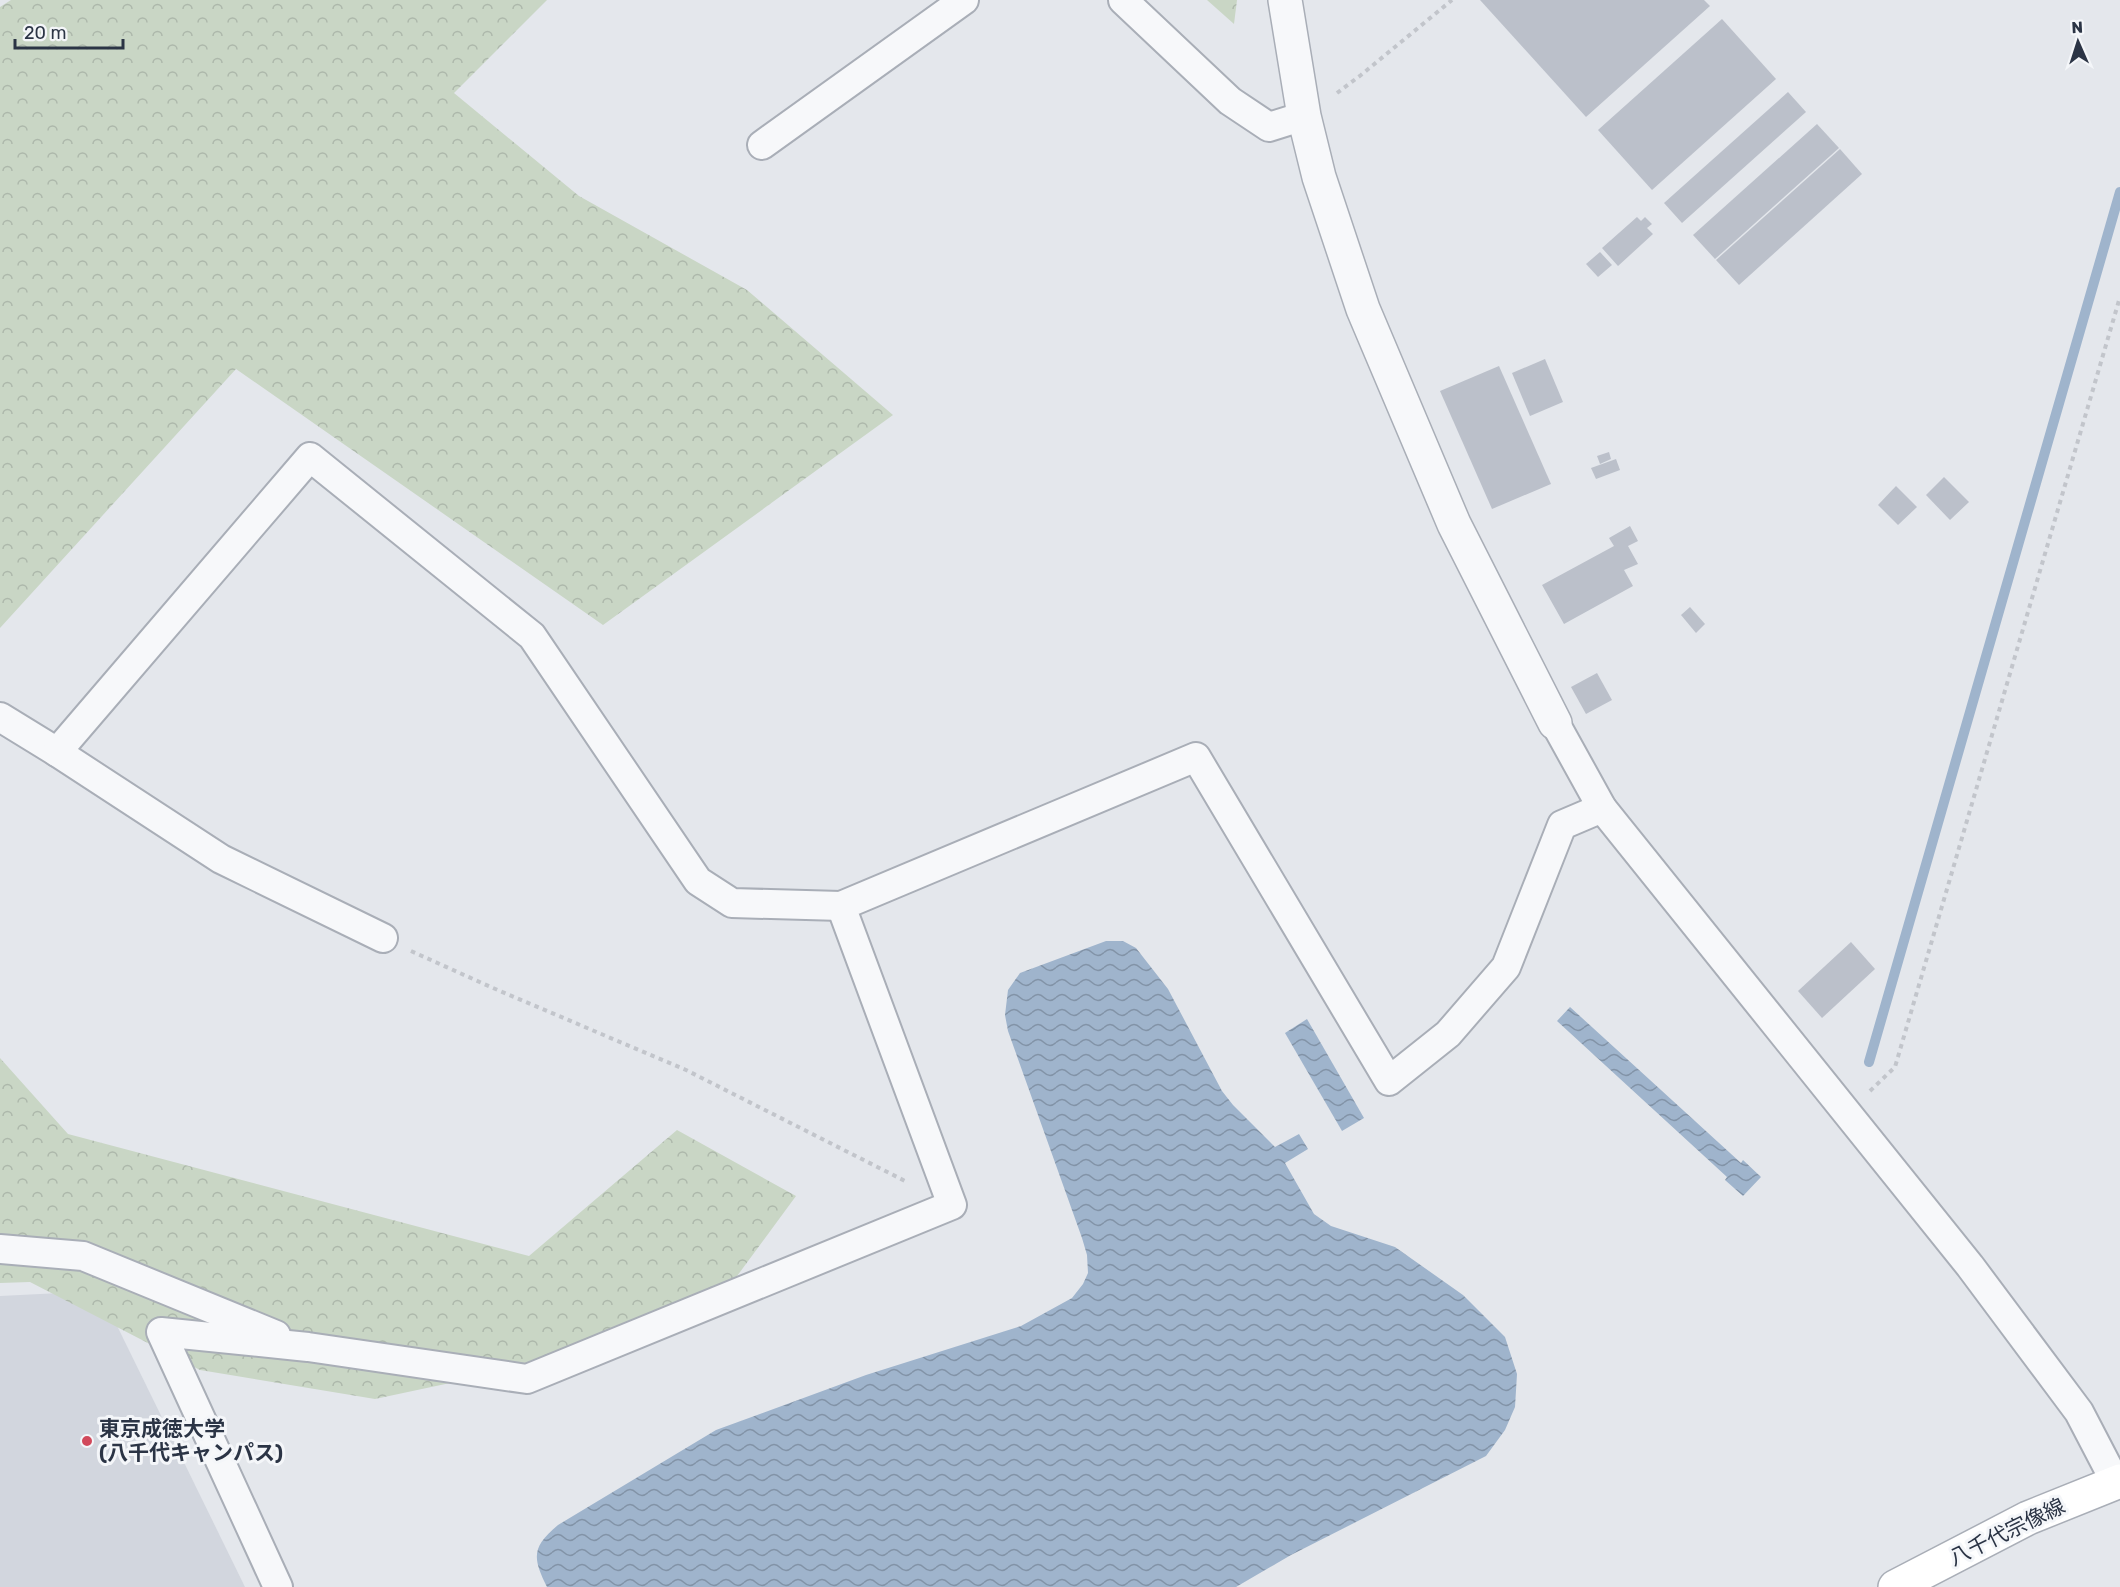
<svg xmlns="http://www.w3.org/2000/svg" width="2120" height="1587" viewBox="0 0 2120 1587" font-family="Rubik,'Noto Sans JP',sans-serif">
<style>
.built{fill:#d2d6de}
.forest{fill:url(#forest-crowns)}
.water{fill:url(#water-waves)}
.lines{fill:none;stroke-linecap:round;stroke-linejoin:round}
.stream{stroke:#9fb4cc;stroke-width:10}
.building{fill:#bbc0ca}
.minor-casing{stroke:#a9aeb7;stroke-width:32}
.tertiary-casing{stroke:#a9aeb7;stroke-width:36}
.secondary-casing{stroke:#a9aeb7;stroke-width:36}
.path{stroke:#c2c5cb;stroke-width:4;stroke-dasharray:4.5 4.5;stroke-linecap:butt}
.minor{stroke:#f7f8fa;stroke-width:28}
.tertiary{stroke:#f7f8fa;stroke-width:33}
.secondary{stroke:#fff;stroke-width:33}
.poi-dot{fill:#d1495b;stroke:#f4f6f9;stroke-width:2}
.labels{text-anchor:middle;stroke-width:6;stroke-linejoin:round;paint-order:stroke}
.poi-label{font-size:21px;font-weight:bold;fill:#2b3445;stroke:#f4f6f9;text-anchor:start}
.street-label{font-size:21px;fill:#2b3445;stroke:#f4f6f9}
</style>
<defs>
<pattern id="forest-crowns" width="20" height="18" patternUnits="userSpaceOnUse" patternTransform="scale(1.5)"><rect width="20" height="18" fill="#c9d6c5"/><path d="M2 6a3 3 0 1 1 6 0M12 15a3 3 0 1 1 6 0" fill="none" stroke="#adb8ab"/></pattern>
<pattern id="water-waves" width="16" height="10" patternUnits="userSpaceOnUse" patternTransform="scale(1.5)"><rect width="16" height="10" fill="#9fb4cc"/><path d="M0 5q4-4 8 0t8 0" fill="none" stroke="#8293a7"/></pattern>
</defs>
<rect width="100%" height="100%" fill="#e4e7ec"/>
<polygon class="built" points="100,1291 245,1587 0,1587 0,1296"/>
<g class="forest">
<polygon points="11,0 547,0 454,93 579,196 747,290 893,415 603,625 236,369 0,628 0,7"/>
<polygon points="1207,0 1237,0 1234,24"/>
<polygon points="0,1058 68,1134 529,1256 677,1130 796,1196 715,1306 582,1355 375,1399 200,1370 30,1282 0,1283"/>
</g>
<g class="water">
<path d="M1106 941H1123L1136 948 1168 989 1222 1091 1233 1105 1275 1147 1299 1134 1308 1149 1285 1163 1314 1214 1331 1226 1395 1247 1463 1295 1505 1337 1517 1374 1515 1407 1505 1430 1486 1456 1291 1555 1236 1587H547C532 1557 532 1547 558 1525L716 1430 866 1375 1021 1326 1072 1298 1083 1284 1088 1273 1087 1255 1082 1238 1008 1031 1005 1015 1008 990 1020 973Z"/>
<polygon points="1570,1007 1741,1163 1743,1160 1761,1177 1743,1196 1725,1180 1727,1177 1557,1021"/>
<polygon points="1307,1019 1364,1118 1342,1131 1285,1033"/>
</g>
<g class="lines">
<polyline class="stream" points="1869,1062 2120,192"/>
</g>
<g class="building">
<polygon points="1480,0 1704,0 1710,6 1586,117"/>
<polygon points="1722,19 1776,79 1652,190 1598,130"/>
<polygon points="1788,92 1806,112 1682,223 1664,203"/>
<polygon points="1817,124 1839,148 1715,259 1693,235"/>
<polygon points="1840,149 1862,174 1739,285 1716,260"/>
<polygon points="1637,217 1641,221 1645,217 1652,224 1647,228 1653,234 1618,266 1602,248"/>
<polygon points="1600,252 1612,265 1598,277 1586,264"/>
<polygon points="1545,359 1563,402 1530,416 1512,373"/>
<polygon points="1499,366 1551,484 1492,509 1440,391"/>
<polygon points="1609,452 1611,459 1600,464 1597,456"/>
<polygon points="1616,459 1620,470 1596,479 1591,468"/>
<polygon points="1944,477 1969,502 1950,520 1926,495"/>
<polygon points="1896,486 1917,507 1898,525 1878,505"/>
<polygon points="1630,526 1638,541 1628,546 1638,564 1624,570 1633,586 1564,624 1542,585 1614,546 1609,538"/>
<polygon points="1690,607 1705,624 1696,633 1681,615"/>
<polygon points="1597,673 1612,700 1586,714 1571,687"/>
<polygon points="1851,942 1875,969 1822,1018 1798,991"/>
</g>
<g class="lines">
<defs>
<g id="minor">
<polyline points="1123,0 1230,101 1269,127 1304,116"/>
<polyline points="762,145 964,0"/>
<polyline points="0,717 57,752 221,859 383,938"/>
<polyline points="1555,723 1602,808 1970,1266 2079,1412 2116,1483"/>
<polyline points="57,752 310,457 532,636 698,881 732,903 841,906"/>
<polyline points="0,1249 83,1256 276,1335"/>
<polyline points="278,1587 161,1332 308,1347 527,1379 952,1205 841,906 1196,757 1389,1081 1448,1034 1506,967 1562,825 1602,808"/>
</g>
<polyline id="tertiary" points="1285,0 1304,116 1319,177 1363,309 1454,524 1555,723"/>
<polyline id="secondary" points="1895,1587 2028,1518 2120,1481"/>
</defs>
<use href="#minor" class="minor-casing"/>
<use href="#tertiary" class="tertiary-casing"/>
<use href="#secondary" class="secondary-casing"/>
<g class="path">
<polyline points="1337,93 1361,75 1452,0"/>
<polyline points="411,951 493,988 686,1070 907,1182"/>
<polyline points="1870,1091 1895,1067 2120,297"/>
</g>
<use href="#minor" class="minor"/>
<use href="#tertiary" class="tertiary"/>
<use href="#secondary" class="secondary"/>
</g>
<circle class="poi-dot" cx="87" cy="1441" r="6"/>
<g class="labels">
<g class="poi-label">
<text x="99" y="1436">東京成徳大学<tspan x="99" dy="24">(八千代キャンパス)</tspan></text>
</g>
<g class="street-label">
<text transform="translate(2007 1532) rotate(-26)" y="7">八千代宗像線</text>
</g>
</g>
<g transform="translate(2078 42) rotate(357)" stroke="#f4f6f9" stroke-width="4.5" paint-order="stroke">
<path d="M0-4.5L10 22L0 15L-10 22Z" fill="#2b3445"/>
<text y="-9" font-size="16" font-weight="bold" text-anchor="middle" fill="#2b3445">N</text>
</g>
<path d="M15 39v9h108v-9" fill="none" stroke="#2b3445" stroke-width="3"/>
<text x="24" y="39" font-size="18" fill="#2b3445" stroke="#f4f6f9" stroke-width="4.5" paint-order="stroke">20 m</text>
</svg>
